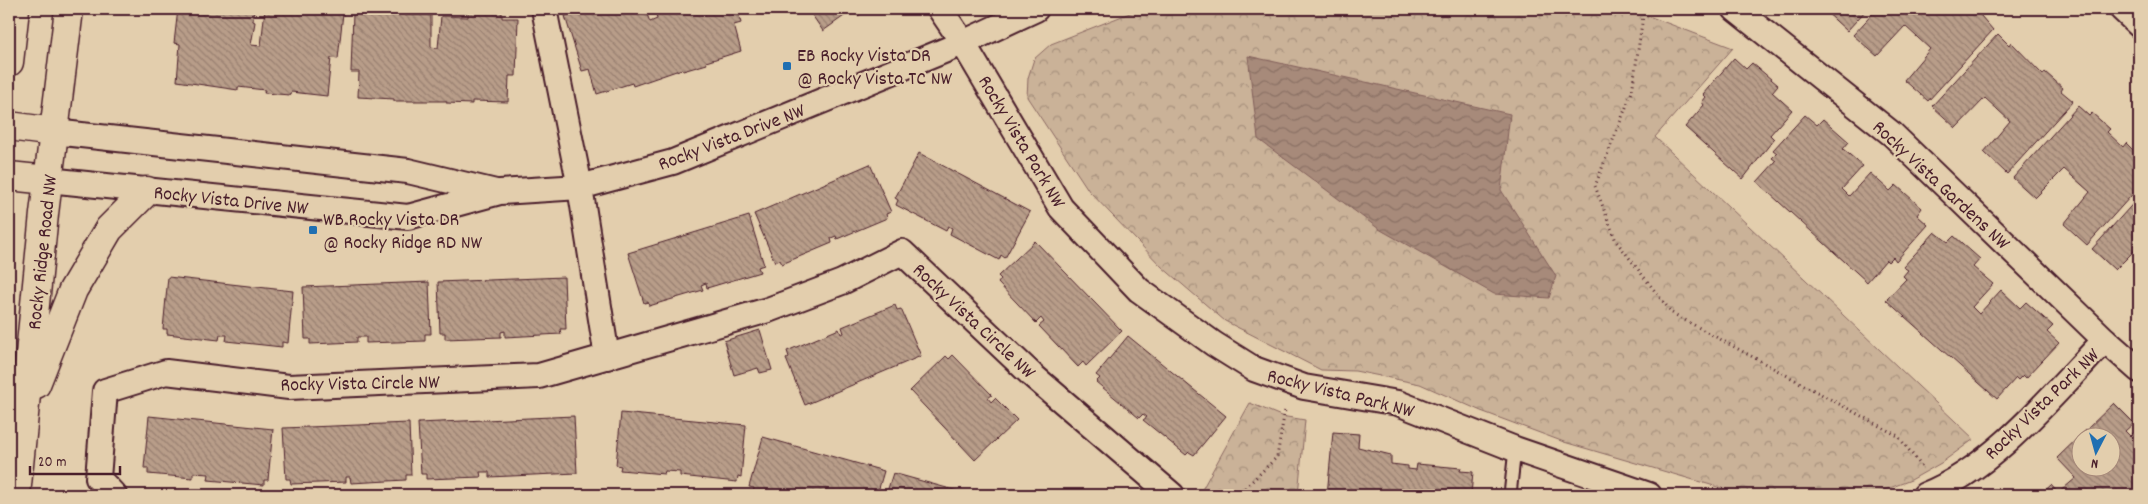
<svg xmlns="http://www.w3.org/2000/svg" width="2148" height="504" viewBox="0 0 2148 504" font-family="Dekko,sans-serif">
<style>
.park{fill:url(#park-crowns);stroke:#8a6862}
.water{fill:url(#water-waves);stroke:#825f5a}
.building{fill:url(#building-back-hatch);stroke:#4a1f2b;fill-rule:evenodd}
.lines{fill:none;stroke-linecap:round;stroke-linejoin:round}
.lane-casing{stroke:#4a1f2b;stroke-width:15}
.street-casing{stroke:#4a1f2b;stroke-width:28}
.secondary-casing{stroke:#4a1f2b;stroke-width:31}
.path{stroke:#4a1f2b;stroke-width:3;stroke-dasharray:1 4;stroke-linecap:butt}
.lane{stroke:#e3cead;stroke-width:11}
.street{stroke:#e3cead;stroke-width:24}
.secondary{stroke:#e3cead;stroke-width:28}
.poi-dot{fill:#1f6fb2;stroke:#e3cead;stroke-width:2}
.labels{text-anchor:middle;stroke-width:4.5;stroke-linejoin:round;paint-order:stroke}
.poi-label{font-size:20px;fill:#4a1f2b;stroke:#e3cead;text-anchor:start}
.street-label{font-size:20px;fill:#4a1f2b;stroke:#e3cead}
</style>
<defs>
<pattern id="park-crowns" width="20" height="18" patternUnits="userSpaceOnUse" patternTransform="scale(1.25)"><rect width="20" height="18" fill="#cab298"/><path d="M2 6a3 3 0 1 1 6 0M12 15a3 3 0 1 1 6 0" fill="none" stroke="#a6907c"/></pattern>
<pattern id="water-waves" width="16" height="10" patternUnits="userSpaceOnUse" patternTransform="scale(1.25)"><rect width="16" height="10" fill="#a78a7a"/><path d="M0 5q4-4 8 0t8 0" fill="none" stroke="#8a7064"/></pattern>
<pattern id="building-back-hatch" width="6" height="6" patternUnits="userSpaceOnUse" patternTransform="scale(1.25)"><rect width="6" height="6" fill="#b89d89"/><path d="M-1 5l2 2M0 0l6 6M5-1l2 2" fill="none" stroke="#987f70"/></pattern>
</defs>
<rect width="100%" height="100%" fill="#e3cead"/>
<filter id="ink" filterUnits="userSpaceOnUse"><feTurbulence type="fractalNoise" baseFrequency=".02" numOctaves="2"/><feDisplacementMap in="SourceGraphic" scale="10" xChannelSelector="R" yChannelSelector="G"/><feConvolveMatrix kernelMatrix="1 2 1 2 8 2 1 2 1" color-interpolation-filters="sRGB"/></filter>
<g filter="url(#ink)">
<g class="park">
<polygon points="1140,9 1630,9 1733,48 1655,137 1974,439 1941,463 1911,480 1871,495 1745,495 1564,442 1481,411 1420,384 1355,371 1321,370 1225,321 1162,267 1089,191 1027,97 1028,78 1034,59 1051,44"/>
<polygon points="1250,403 1281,416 1305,420 1298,495 1199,495"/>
</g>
<polygon class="water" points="1248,56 1510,114 1501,190 1556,276 1549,298 1494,294 1379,229 1258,139"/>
<g class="building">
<polygon points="178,9 254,9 253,21 255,22 251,45 261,46 265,9 328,9 327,11 343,13 338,59 331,58 327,96 291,92 290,95 264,93 265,90 238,87 238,90 177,81 180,44 174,43"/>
<polygon points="369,9 404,9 404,15 431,15 431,47 438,48 441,16 468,17 468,9 502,9 502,18 518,18 516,76 509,76 508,102 472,101 472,104 446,103 446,101 394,101 394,99 358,97 359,72 351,72 353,13 369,13"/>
<polygon points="581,9 645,9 650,22 657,19 655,9 737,9 741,23 734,25 741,51 706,62 707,64 683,71 682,69 633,86 632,83 597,94 590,69 582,71 565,16 581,11"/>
<polygon points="808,9 867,9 858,16 854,9 823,31"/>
<polygon points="1825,9 1867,9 1847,31 1824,10"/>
<polygon points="1877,9 1975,9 1993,30 1928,101 1904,80 1930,49 1905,26 1877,56 1853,35"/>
<polygon points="1998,34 2009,45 2011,42 2043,75 2045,72 2063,88 2061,91 2073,101 2007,174 1984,152 2010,121 1985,98 1956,128 1932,106"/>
<polygon points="1734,58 1746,69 1752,63 1778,85 1772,92 1792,110 1770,135 1774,139 1743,179 1685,127 1704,105 1702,102 1706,97 1703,94"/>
<polygon points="2078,106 2089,116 2092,113 2110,129 2107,132 2123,147 2126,143 2139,156 2139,187 2087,245 2064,224 2090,192 2064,169 2035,198 2013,178"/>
<polygon points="1805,115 1817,125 1823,119 1849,142 1843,149 1863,166 1842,189 1849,196 1870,173 1890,191 1896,185 1922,208 1917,215 1928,225 1896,261 1893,257 1888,262 1886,260 1867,282 1757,182 1776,161 1772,158 1777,153 1773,150"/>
<polygon points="919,153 1030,212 1005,258 1001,255 999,260 950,234 952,228 948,226 946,231 896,205 898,200 895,198"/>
<polygon points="870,164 891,212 886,214 887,218 837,239 836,236 831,238 832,243 782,264 780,260 775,262 754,214"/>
<polygon points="2139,197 2139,246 2115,270 2092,249"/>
<polygon points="749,216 764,265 758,267 760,272 707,288 706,283 701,285 703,290 649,306 648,302 644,303 628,253"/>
<polygon points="1935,232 1948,242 1954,236 1980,259 1973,267 1993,284 1972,307 1979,314 2001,290 2020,308 2026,302 2053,326 2047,332 2059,343 2026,378 2023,375 2018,380 2016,378 1997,399 1886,300 1906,279 1903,276 1908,270 1903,267"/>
<polygon points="1035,241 1122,331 1086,366 1083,362 1078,367 1039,326 1044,322 1041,318 1036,323 998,283 1001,279 998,276"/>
<polygon points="168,277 293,291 288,343 282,342 282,347 226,341 227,335 220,335 219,340 167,334 167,329 163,329"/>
<polygon points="564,277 566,329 560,329 561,334 505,337 505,331 501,332 501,337 445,339 445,333 440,333 438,282"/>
<polygon points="429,282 431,334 425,334 425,341 366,343 366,337 357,337 357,342 310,344 310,339 305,339 303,287"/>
<polygon points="895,305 897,310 901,309 921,356 805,405 786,359 789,357 787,351 839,329 841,334 844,333 842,327"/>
<polygon points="760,330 772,370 760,373 758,368 734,375 724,341"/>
<polygon points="1128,336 1226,416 1194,455 1189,452 1186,455 1143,420 1147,417 1143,414 1139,418 1096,382 1100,378 1096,375"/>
<polygon points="953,355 992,395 988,398 991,402 995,398 1017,420 975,460 910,391 946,356 949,359"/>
<path d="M2114 403 2134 423 2125 431 2130 436 2133 433 2139 439V495H2040L2051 485 2058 493 2076 478 2057 458ZM2080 436H2110V466H2080Z"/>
<polygon points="621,413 746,425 741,477 738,476 737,482 680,476 680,472 665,471 664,474 620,470 621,466 616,465"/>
<polygon points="149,416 273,429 268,480 264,480 264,485 208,480 209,474 193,473 193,478 148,474 148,468 144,468"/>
<polygon points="574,416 577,473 489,477 489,472 480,472 481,477 426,479 426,474 421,474 418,423"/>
<polygon points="409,423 411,475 406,475 406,480 351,483 350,477 346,477 346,482 291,484 290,479 286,479 283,428"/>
<polygon points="1333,432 1359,434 1358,447 1391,455 1391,464 1408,466 1408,469 1416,470 1417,464 1461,468 1460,471 1473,472 1471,495 1327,495"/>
<polygon points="763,437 884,471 877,495 753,494 754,488 749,487"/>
<polygon points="893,473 972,495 886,495"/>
</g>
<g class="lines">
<defs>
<polyline id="lane" points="1510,495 1515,449"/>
<g id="street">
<polyline points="544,9 580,187 607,357"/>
<polyline points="940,9 963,43 1061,208 1139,290 1214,344 1254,369 1304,387 1398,403 1515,449 1649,495"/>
<polyline points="1735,9 1892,134 2105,340 2139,370"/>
<polyline points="2122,9 2139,25"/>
<polyline points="54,132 408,171 496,192"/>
<polyline points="48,180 408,217 500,192 580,187 673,162 963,43 1036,9"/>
<polyline points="114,495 98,478 105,391 166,372 289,387 539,376 768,310 842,282 902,252 1032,375 1172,495"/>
<path d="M1925 495C1994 468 2054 393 2105 340"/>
</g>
<g id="secondary">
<polyline points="9,62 15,9"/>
<polyline points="9,126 54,132"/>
<polyline points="9,176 48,180"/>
<polyline points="36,384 73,290 109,229 147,191"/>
<polyline points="16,495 44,214 69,9"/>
</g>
</defs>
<use href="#lane" class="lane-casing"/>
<use href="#street" class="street-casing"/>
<use href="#secondary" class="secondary-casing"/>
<g class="path">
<polyline points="1644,9 1632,92 1595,186 1616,241 1672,313 1898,436 1922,467"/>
<polyline points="1238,495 1277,457 1285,410 1287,410"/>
</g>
<use href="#lane" class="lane"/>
<use href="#street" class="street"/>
<use href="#secondary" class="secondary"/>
</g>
</g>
<g class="poi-dot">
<rect x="782" y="61" width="10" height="10" rx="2.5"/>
<rect x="308" y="225" width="10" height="10" rx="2.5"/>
</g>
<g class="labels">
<g class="poi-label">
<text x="797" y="61">EB Rocky Vista DR<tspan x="797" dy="23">@ Rocky Vista TC NW</tspan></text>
<text x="323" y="225">WB Rocky Vista DR<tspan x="323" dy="23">@ Rocky Ridge RD NW</tspan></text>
</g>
<g class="street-label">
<text transform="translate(731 136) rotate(-21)" y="7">Rocky Vista Drive NW</text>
<text transform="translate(1023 141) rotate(59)" y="7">Rocky Vista Park NW</text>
<text transform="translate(1942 184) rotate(43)" y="7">Rocky Vista Gardens NW</text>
<text transform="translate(231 199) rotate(6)" y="7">Rocky Vista Drive NW</text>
<text transform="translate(41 252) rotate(-84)" y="7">Rocky Ridge Road NW</text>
<text transform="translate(975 320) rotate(43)" y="7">Rocky Vista Circle NW</text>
<text transform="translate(360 382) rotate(-1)" y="7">Rocky Vista Circle NW</text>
<text transform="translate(1341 392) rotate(14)" y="7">Rocky Vista Park NW</text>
<text transform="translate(2041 403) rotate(-44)" y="7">Rocky Vista Park NW</text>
</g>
</g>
<rect width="2148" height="504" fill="none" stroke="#e3cead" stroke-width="30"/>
<rect x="15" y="15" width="2118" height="474" fill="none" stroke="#4a1f2b" stroke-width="2" filter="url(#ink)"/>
<g transform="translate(2096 452) rotate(186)"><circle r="24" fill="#e3cead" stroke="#a68879"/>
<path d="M0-4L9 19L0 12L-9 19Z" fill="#1f6fb2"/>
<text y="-8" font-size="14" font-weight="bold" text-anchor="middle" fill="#4a1f2b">N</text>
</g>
<path d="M30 466v8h90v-8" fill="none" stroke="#4a1f2b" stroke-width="2.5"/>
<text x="38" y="466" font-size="15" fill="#4a1f2b" stroke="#e3cead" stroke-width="4" paint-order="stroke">20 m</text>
</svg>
